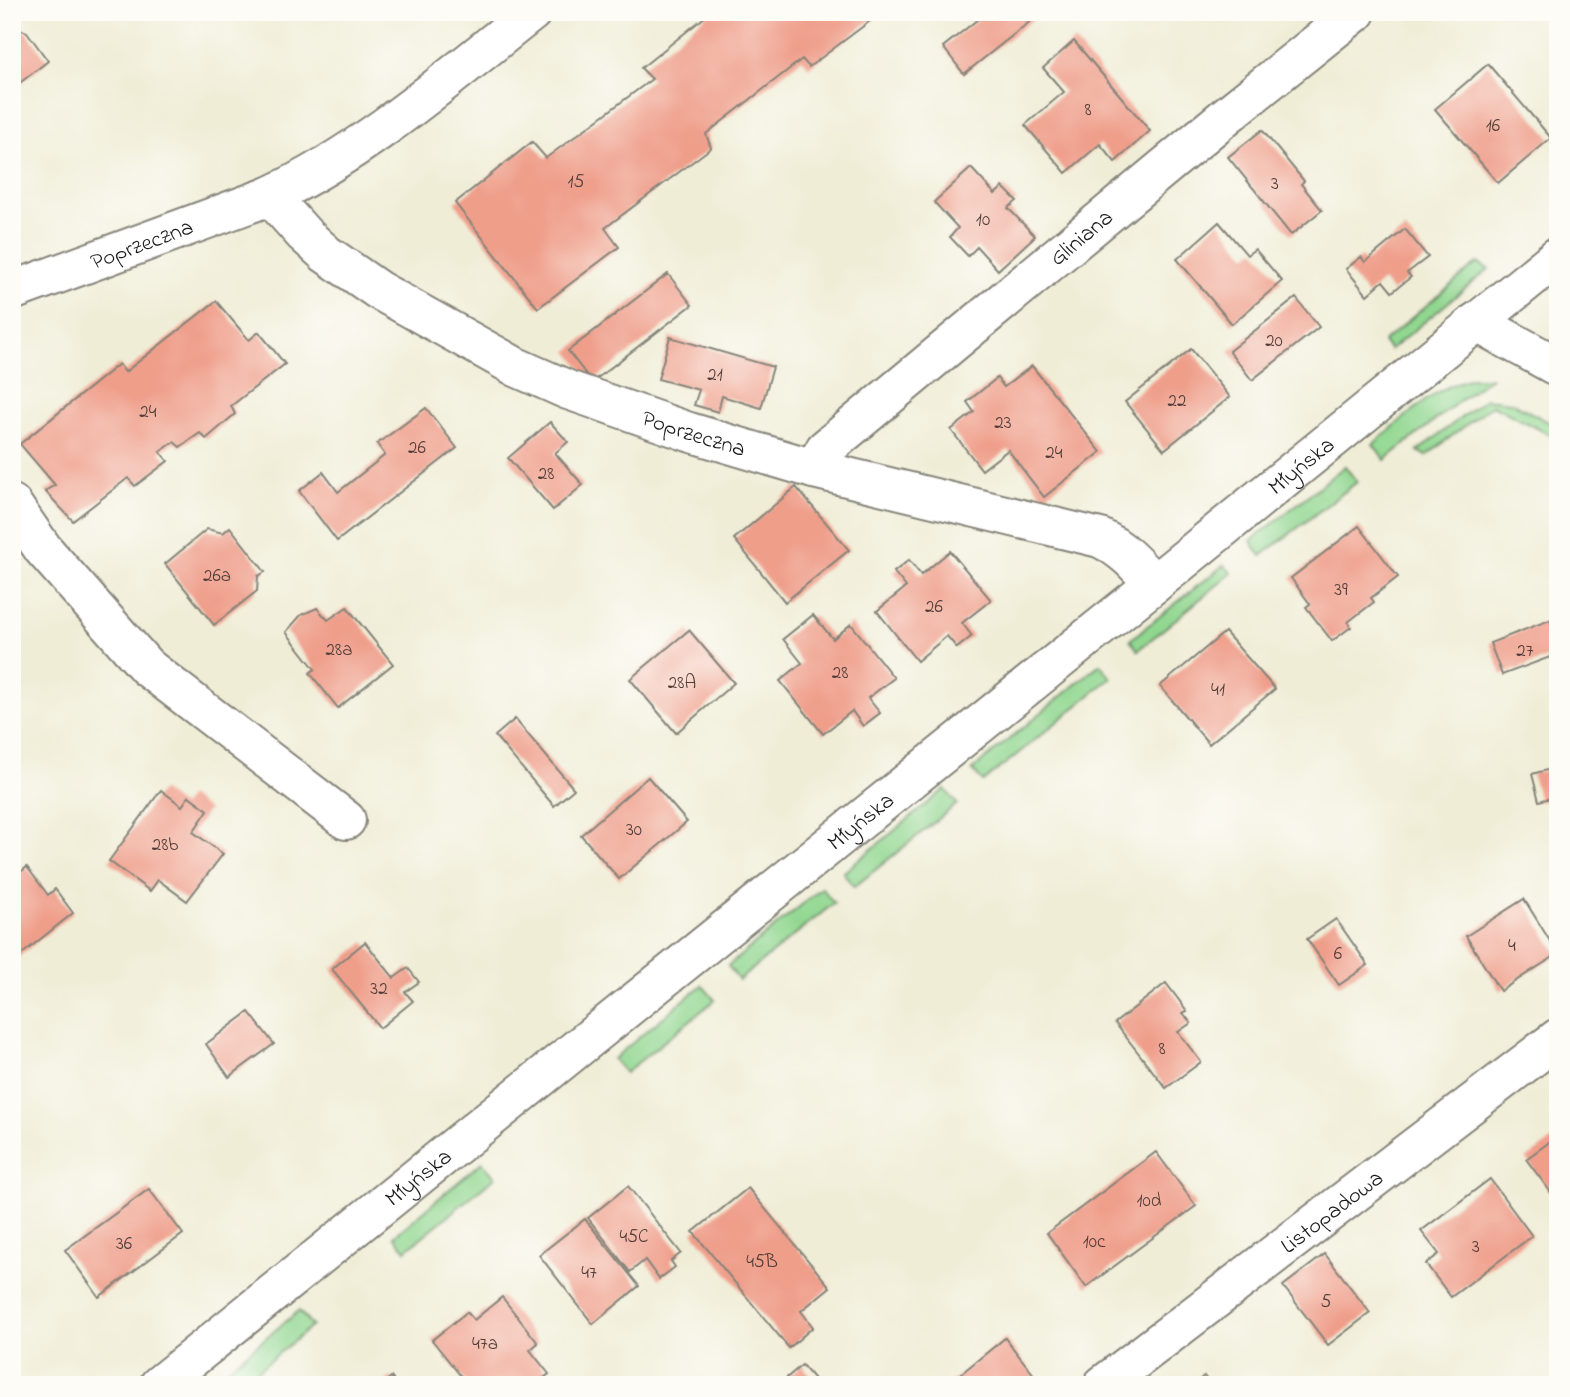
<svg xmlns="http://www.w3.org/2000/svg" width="1570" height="1397" viewBox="0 0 1570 1397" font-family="'Indie Flower',sans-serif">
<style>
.green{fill:#91d790;stroke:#567a56;stroke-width:2}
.building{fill:#ef9e8a}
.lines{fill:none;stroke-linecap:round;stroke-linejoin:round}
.minor-casing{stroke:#86847a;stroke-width:42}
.minor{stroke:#fff;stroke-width:38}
.labels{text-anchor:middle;stroke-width:5;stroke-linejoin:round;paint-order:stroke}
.number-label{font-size:19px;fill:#513c38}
.street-label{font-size:23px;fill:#1c1c1c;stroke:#fdfcf7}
</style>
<rect width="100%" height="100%" fill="#fdfcf7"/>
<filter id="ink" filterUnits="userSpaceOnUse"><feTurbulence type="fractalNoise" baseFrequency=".0143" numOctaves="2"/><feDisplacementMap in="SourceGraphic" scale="14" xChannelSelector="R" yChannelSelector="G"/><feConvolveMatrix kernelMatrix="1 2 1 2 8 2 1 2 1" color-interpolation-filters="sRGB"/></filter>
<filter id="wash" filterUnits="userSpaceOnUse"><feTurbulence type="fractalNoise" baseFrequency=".00686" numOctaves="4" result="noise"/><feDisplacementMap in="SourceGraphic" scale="28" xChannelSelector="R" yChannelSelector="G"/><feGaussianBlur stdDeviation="1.57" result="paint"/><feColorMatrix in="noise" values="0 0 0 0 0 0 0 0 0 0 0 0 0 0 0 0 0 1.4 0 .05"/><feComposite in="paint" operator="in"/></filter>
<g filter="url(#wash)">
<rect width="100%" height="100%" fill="#f0edd7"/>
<g class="green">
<polygon points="1477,263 1489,269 1390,350 1383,342"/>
<path d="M1472 378H1491L1477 387 1385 460 1373 444C1403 420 1433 387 1472 378Z"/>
<polygon points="1485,399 1511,402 1558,427 1558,439 1492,405 1426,456 1418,451"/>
<polygon points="1345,466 1357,482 1261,556 1251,541"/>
<polygon points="1224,565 1232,573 1138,650 1130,640"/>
<polygon points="1100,664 1111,678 983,782 972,770"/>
<polygon points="945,789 957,804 854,887 843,873"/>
<polygon points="822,888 834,903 739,980 728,966"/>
<polygon points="702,985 715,1000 625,1073 613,1059"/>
<polygon points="482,1162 495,1177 406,1250 394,1236"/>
<polygon points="299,1311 312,1326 240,1385 207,1385"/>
</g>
<g id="blocks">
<g class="building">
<polygon points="711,12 882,12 809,67 802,59 706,134 711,148 605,228 619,247 538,308 455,203 532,142 546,158 600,118 652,79 641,68"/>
<polygon points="987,12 1042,12 964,74 943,47"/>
<polygon points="12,26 27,32 48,61 12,89"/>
<polygon points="1074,41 1150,131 1115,162 1100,144 1066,173 1025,125 1064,92 1043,68"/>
<polygon points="1488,64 1551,138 1498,183 1435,109"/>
<polygon points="1262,130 1304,181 1301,184 1322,210 1291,235 1228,157"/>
<polygon points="971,168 995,194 1003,187 1017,201 1008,208 1035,236 998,270 977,247 968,256 950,237 958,228 934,202"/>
<polygon points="1219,222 1247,255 1255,249 1282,281 1232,324 1177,259"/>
<polygon points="1405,229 1428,257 1407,273 1411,277 1392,292 1383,281 1367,295 1346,269 1361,257 1365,262"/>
<polygon points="668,274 692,305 592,382 568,351"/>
<polygon points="1296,298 1319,327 1252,380 1229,351"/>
<polygon points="216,301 249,340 259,332 285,364 231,406 235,414 206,439 200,433 180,447 174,442 160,452 168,461 135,486 128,478 73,521 45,491 55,485 20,444 119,364 125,372"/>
<polygon points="670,337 773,367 761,408 722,396 718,412 694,405 699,390 658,379"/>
<polygon points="1191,349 1230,397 1164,450 1125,402"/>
<polygon points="1032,366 1101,452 1044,497 1008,450 982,470 951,430 974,412 967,402 997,378 1004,387"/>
<polygon points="426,408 457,448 337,541 299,491 323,472 338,492 385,455 377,444"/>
<polygon points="550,422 568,442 555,453 583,485 553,510 508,458"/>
<polygon points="796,487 849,550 785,602 734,539"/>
<polygon points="1359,526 1398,577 1371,598 1374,602 1348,622 1351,627 1332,641 1306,607 1310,604 1291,578"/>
<polygon points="230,527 265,572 258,576 257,591 214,625 165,564 207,529 223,533"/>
<polygon points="950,551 991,600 962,623 972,636 957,648 947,636 917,661 877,611 906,587 894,572 909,560 921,575"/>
<polygon points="347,607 393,664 338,708 310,673 315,669 286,632 301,615 317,608 328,620"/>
<polygon points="813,615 833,639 851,624 894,678 868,698 880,713 863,726 852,711 823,734 780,681 802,663 783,639"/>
<polygon points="1550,620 1558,642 1558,654 1502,675 1490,643"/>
<polygon points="689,630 734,683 676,733 630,679"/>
<polygon points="1225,632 1275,689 1209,744 1160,686"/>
<polygon points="515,719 574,789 554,806 495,736"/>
<polygon points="1558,767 1558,796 1539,801 1532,774"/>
<polygon points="648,777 687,822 619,879 581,835"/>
<polygon points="161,790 182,806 189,796 208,810 193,832 223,854 187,901 158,880 150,891 109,861"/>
<polygon points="27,867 48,895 55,889 73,913 12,962 12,879"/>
<polygon points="1524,899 1558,954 1500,991 1466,936"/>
<polygon points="1336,919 1368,965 1339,985 1307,939"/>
<polygon points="365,942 394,978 408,968 419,982 405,992 413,1001 380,1028 332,969"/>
<polygon points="1166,983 1187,1011 1183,1013 1191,1023 1178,1032 1201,1062 1166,1088 1115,1023"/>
<polygon points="249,1012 274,1044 229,1077 206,1044"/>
<polygon points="1558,1136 1558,1202 1526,1159"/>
<polygon points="1156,1152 1196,1206 1086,1287 1047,1233"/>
<polygon points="1490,1179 1532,1236 1451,1297 1426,1264 1439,1254 1421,1231"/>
<polygon points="628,1186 681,1253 671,1261 675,1267 659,1279 645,1260 630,1272 588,1218"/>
<polygon points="748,1188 830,1287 801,1311 813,1327 789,1348 693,1232"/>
<polygon points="149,1189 183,1234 99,1297 65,1250"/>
<polygon points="585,1219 639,1286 593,1324 539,1255"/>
<polygon points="1325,1254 1370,1313 1328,1345 1283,1286"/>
<polygon points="502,1297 538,1343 530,1350 549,1374 535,1385 468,1385 432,1340 467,1312 474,1320"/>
<polygon points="1005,1338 1038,1380 1032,1385 947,1385"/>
<polygon points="802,1365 819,1385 778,1385"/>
<polygon points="1204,1376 1211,1385 1193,1385"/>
<polygon points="391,1377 397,1385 382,1385"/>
</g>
</g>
</g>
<g filter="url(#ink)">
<use href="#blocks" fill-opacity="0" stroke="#86847a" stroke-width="2"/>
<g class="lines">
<defs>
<g id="minor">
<path id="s1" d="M270 196 304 234 326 254 378 290 516 367 568 390 689 432 814 469 1100 538C1123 549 1137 565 1154 584"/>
<path id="s2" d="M12 291 270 196C367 150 448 78 532 12"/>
<polyline points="1476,322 1558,367"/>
<path id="s3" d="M814 469 825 449 1226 116 1356 12"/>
<polyline points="12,504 43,549 147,667 346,820"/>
<path id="s4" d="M159 1385 1154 584 1558 256"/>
<path id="s5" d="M1103 1385 1558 1038"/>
</g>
</defs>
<use href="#minor" class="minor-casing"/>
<use href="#minor" class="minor"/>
</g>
</g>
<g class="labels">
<g class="number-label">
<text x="1088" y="115">8</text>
<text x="1493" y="131">16</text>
<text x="576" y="187">15</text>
<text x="1275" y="189">3</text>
<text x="983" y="225">10</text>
<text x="1274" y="346">20</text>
<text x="715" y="380">21</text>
<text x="1177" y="406">22</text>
<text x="148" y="417">24</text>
<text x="1003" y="428">23</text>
<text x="417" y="453">26</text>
<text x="1054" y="458">24</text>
<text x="546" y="479">28</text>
<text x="217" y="581">26a</text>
<text x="1341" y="595">39</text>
<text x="934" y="612">26</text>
<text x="339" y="655">28a</text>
<text x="1525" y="656">27</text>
<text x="840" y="678">28</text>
<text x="682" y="688">28A</text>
<text x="1218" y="695">41</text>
<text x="634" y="835">30</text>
<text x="165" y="850">28b</text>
<text x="1512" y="951">4</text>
<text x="1338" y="959">6</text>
<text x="379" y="994">32</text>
<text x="1162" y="1054">8</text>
<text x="1149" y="1206">10d</text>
<text x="634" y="1242">45C</text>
<text x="1094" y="1247">10c</text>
<text x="124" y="1249">36</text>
<text x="1476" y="1252">3</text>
<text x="762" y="1267">45B</text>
<text x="589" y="1278">47</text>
<text x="1326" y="1307">5</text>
<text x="485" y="1349">47a</text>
</g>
<g class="street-label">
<text dy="8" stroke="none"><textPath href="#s3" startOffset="355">Gliniana</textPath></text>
<text dy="8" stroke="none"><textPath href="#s2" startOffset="138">Poprzeczna</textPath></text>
<text dy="8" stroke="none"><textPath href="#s1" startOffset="492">Poprzeczna</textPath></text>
<text dy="8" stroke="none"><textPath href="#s4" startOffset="1466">Młyńska</textPath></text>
<text dy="8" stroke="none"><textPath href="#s4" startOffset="900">Młyńska</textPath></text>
<text dy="8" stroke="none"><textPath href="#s4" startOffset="332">Młyńska</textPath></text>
<text dy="8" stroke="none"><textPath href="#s5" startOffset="287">Listopadowa</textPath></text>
</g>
</g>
<rect width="1570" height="1397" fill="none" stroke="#fdfcf7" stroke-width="42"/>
</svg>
